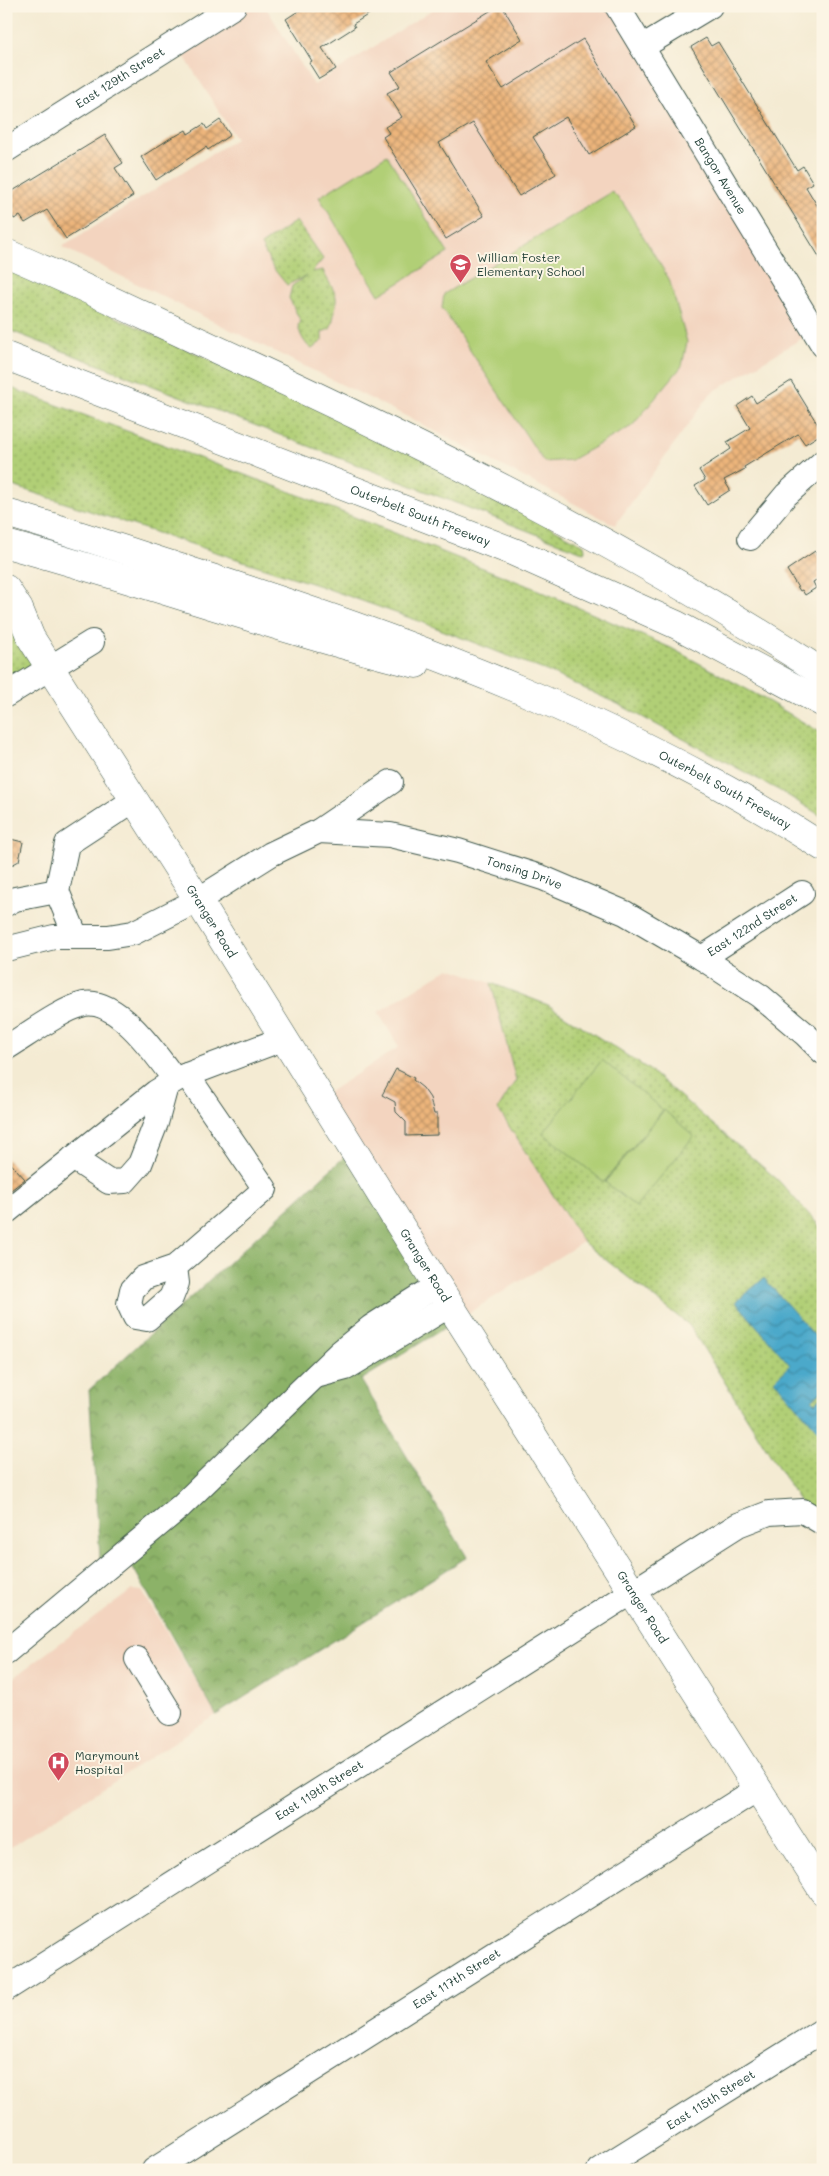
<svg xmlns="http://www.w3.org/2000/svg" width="829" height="2176" viewBox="0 0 829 2176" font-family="Mali,sans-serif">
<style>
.built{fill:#f3d4bf}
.grass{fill:url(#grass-dots);stroke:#688655}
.forest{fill:url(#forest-crowns);stroke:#56784e}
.garden{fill:#b1cf76;stroke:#688655}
.water{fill:url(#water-waves);stroke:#35737f}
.building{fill:url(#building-cross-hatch)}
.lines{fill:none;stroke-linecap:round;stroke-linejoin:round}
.minor-casing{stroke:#3f574c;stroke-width:26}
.major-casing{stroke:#3f574c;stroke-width:29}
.highway-casing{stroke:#3f574c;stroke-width:29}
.minor{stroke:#fff;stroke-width:24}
.major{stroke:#fff;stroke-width:28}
.highway{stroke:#fff;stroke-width:28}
.labels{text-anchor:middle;stroke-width:4;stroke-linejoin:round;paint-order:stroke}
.street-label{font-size:12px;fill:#1f3d34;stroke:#fcf5e5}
.poi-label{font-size:12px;fill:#1f3d34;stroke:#fcf5e5;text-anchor:start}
</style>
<defs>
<pattern id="grass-dots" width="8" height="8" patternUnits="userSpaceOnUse" patternTransform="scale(1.25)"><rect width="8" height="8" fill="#b1cf76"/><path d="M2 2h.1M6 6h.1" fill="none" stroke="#8fa962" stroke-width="1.8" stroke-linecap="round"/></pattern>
<pattern id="forest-crowns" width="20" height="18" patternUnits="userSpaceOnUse" patternTransform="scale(1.25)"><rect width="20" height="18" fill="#8cb267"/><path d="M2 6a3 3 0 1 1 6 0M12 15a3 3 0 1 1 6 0" fill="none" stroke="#729256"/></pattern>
<pattern id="water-waves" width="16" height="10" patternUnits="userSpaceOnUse" patternTransform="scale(1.25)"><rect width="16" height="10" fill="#4ba9ca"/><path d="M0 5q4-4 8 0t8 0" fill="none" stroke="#3e8ba5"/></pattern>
<pattern id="building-cross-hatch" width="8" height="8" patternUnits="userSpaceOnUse" patternTransform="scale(1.25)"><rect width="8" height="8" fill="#edb57c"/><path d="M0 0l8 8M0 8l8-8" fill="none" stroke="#bf9466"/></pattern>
</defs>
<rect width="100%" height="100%" fill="#fcf5e5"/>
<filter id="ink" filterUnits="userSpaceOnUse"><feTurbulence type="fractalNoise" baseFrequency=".02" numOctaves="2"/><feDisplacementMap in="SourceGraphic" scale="10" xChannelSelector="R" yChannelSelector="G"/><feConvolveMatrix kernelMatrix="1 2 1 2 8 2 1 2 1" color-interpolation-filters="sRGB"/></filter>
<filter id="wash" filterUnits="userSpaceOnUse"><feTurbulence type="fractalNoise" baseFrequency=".0096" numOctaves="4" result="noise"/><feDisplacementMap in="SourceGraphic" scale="20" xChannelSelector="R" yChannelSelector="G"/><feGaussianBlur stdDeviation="1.12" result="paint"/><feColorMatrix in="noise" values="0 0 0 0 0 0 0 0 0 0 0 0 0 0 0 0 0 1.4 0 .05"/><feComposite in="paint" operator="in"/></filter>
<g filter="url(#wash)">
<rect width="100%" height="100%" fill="#f4ebd3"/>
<g class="built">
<polygon points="234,6 265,6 314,85 438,6 617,6 814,331 711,393 615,525 414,420 62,247 236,139 176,43"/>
<polygon points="449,968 491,983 516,1080 498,1109 583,1242 459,1319 321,1097 399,1047 378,1012"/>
<polygon points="132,1590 142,1591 216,1715 6,1850 6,1683"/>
</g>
<g class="grass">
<path d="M296 221 323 259 312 272 323 270C326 279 334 288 336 297 337 303 333 322 330 329L322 332V341L312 349C305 345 299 333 298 325L301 322 289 298 292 286 306 276 287 285 273 268 261 245Z"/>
<polygon points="6,268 386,439 584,545 585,550 584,552 580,551 6,329"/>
<polygon points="6,386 296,494 531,587 671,648 761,697 823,734 823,817 784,793 620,705 549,672 424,623 320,586 7,484"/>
<polygon points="6,589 50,668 6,695"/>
<polygon points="491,983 548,1005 648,1069 778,1180 823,1230 823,1539 689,1325 583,1242 498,1109 516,1080"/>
</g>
<polygon class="forest" points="353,1149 459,1319 361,1380 467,1557 216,1715 125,1553 101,1573 89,1390"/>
<g class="garden">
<polygon points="387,155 448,253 379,295 319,197"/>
<polygon points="612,192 623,203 669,279 687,342 682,366 632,426 571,460 544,462 442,308 444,294"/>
<polygon points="602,1060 663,1110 604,1182 543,1133"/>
<polygon points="664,1110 694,1136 636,1207 605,1182"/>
</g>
<polygon class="water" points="764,1278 823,1345 823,1390 812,1400 815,1403 823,1396 823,1430 820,1433 774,1380 790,1365 736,1302"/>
<g id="blocks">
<g class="building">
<polygon points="306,6 382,6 353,24 355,27 322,48 336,69 319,79 309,63 312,61 286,19"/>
<polygon points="498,6 502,6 522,39 486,62 503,89 583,39 636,126 589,155 566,117 533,137 556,174 519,196 473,123 439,143 484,216 446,239 383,137 389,133 385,127 402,117 387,93 400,86 391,72"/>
<polygon points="706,38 711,46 718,42 797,170 803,166 813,183 806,187 823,215 823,263 691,47"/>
<polygon points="220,120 230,135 208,150 206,147 156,180 141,157 174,136 174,137 186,130 188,134 204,124 207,129"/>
<polygon points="105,135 123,163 115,168 133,196 66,239 47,210 25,223 20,216 14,219 6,207 6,195"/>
<polygon points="791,381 823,433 805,444 798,434 744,467 745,469 724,480 730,490 707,505 695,486 705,480 699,470 731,449 727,442 750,428 737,406 752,396 756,403"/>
<polygon points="815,551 823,564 823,576 813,582 816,588 805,595 802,590 800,591 787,570"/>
<polygon points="6,838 23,842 19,861 6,868"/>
<polygon points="396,1069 414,1078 413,1080 423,1088 430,1098 434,1114 437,1114 437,1135 406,1136 406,1122 396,1112 395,1102 382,1095"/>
<polygon points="6,1158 25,1179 6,1194"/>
</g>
</g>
</g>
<g filter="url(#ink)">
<use href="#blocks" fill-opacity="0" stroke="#3f574c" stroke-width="1"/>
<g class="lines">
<defs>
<g id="minor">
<path id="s1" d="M617 6 823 345"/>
<polyline points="642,47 710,6"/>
<path id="s2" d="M6 150 234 6"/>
<polyline points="750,538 786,495 823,462"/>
<polyline points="6,695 92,642"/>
<polyline points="319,831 391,782"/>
<polyline points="57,891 76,937"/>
<polyline points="6,904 15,899 57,891 67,844 134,800"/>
<path id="s3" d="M6 949 54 937H108L133 933 198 900 271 854 319 831 390 835 458 851 543 878 625 913 702 958 760 996 805 1034 823 1052"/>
<path id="s4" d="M702 958 802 893"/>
<path d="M6 1048C26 1036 62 1009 84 1004 117 997 158 1057 175 1080"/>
<polyline points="73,1158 109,1182 125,1181 140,1164 156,1123 166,1086"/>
<polyline points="6,1212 156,1092 179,1078 285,1038"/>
<polyline points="175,1267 177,1283 171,1298 147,1319 135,1317 129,1304 132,1290 143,1278 175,1267 265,1189 187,1075"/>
<polyline points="316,1376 346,1368 450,1305"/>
<polyline points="6,1652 181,1506 339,1353 371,1327 437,1285"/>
<polyline points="137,1659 170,1713"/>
<path id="s5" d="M6 1989 738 1525 769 1513 803 1511 823 1523"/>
<path id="s6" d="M154 2170 759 1788"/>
<path id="s7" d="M599 2170 823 2030"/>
</g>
<g id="major">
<path id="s8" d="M6 589 19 609 31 638 198 900 437 1285 823 1891"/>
</g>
<g id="highway">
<path d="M6 253C84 286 160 324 237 359 440 453 636 551 823 673"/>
<path id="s9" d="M6 356 514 552 677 625 823 703"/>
<path id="s10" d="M6 513C69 531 131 552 193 572 412 641 628 722 823 847"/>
<path d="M6 544C144 581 278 630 416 664"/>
</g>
</defs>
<use href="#minor" class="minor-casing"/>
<use href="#major" class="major-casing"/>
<use href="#highway" class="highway-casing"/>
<use href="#minor" class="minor"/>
<use href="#major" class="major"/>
<use href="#highway" class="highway"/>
</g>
</g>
<defs>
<symbol id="school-pin" viewBox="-11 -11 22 30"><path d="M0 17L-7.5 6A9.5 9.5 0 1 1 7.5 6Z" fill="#d1495b" stroke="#fcf5e5"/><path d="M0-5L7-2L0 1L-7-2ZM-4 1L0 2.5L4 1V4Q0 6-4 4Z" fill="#fff"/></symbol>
<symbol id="hospital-pin" viewBox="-11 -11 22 30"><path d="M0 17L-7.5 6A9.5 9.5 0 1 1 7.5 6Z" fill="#d1495b" stroke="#fcf5e5"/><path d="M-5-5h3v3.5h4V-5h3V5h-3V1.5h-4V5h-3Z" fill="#fff"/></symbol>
</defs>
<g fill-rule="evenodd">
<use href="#school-pin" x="448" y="252" width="25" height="34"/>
<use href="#hospital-pin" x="46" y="1750" width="25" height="34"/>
</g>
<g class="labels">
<g class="street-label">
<text dy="4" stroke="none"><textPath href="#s2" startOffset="135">East 129th Street</textPath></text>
<text dy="4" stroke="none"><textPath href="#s1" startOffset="199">Bangor Avenue</textPath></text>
<text dy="4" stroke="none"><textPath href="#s9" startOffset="444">Outerbelt South Freeway</textPath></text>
<text dy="4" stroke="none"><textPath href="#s10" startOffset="772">Outerbelt South Freeway</textPath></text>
<text dy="4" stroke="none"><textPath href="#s3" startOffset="552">Tonsing Drive</textPath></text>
<text dy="4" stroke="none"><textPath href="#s8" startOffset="391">Granger Road</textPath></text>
<text dy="4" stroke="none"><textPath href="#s4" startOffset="60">East 122nd Street</textPath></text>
<text dy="4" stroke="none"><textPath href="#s8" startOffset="796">Granger Road</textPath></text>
<text dy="4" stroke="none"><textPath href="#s8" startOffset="1201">Granger Road</textPath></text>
<text dy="4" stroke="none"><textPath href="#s5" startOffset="371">East 119th Street</textPath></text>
<text dy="4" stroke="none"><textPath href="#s6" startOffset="358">East 117th Street</textPath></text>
<text dy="4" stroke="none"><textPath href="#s7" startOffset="132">East 115th Street</textPath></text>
</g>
<g class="poi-label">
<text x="477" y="262">William Foster<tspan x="477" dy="14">Elementary School</tspan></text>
<text x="75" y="1760">Marymount<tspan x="75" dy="14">Hospital</tspan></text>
</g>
</g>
<rect width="829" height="2176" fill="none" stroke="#fcf5e5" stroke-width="25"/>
</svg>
